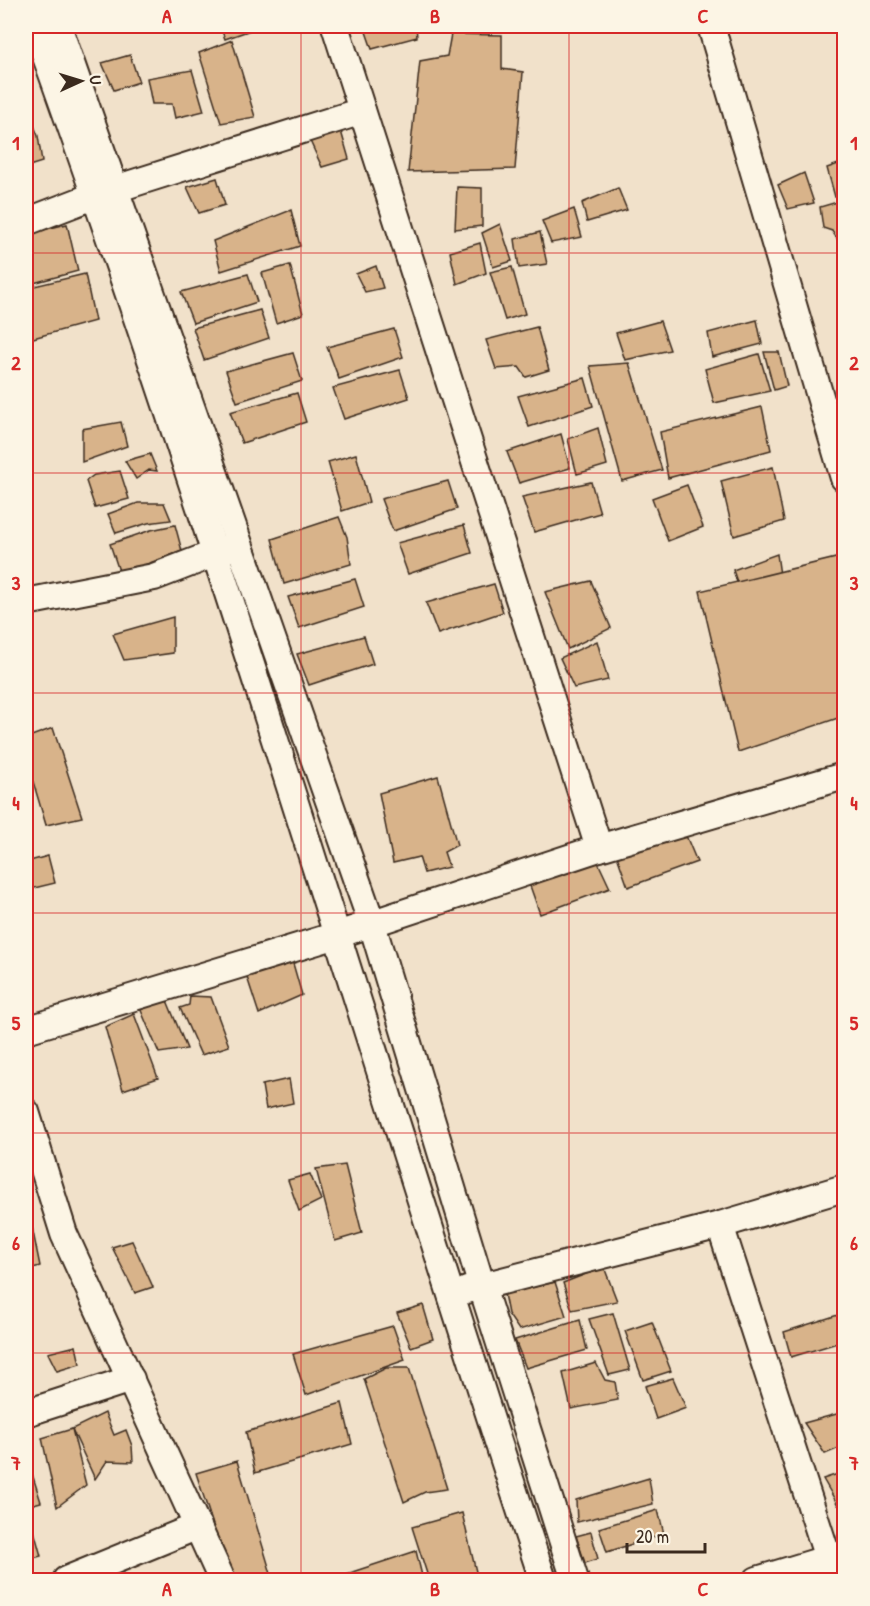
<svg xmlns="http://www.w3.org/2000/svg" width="870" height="1606" viewBox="0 0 870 1606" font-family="'Patrick Hand',sans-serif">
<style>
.building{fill:#d8b38a;stroke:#3b2a1e;stroke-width:1.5}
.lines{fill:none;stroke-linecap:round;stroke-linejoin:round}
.minor-casing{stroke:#3b2a1e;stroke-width:30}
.minor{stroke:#fcf5e5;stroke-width:26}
.grid{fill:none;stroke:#d62828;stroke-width:1.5;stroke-opacity:0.55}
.neatline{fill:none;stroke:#d62828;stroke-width:2}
.grid-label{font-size:20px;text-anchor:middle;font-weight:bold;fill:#d62828}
</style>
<rect width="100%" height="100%" fill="#f1e1ca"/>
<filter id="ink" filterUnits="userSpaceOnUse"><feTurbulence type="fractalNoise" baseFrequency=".0167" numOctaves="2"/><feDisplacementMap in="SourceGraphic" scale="12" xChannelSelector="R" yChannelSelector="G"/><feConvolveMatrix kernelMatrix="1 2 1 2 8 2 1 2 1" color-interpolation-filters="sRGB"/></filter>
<g filter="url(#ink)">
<g class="building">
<polygon points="220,26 262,26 225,39"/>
<polygon points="364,26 416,26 417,37 372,49"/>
<polygon points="451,34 502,35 502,69 523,72 515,169 408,172 420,61 447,56"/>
<polygon points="232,40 255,117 221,123 199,53"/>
<polygon points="130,55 139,82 114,90 102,63"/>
<polygon points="192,70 204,111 175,118 172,104 152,104 147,78"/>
<polygon points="30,115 38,136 42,162 26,167 26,117"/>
<polygon points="341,131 349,159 322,167 310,141"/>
<polygon points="844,162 844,195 835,197 827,168"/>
<polygon points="804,173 814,203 788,209 778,185"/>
<polygon points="217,178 225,205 199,213 187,187"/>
<polygon points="457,187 482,188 482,226 455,229"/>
<polygon points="618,188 627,210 587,222 582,203"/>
<polygon points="844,200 844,242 840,243 832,231 823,228 820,207"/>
<polygon points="574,209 582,237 551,243 542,221"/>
<polygon points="291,210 300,246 221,271 213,241"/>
<polygon points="67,224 78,271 26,285 26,234"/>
<polygon points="500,224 512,261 493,267 482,233"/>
<polygon points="540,232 547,264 519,268 515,239"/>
<polygon points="480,243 486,273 457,284 450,252"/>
<polygon points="290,265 303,314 276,323 262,273"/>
<polygon points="376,266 383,288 365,292 356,274"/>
<polygon points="512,267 525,314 505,320 490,272"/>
<polygon points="85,274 95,321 26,340 26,288"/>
<polygon points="248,274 257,302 193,323 181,292"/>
<polygon points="260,310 269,338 204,360 193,328"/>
<polygon points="757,320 762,344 712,357 708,333"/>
<polygon points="660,321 670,350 625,360 616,333"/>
<polygon points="537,327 549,370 526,377 519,367 496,369 486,340"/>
<polygon points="394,329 403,357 339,379 327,347"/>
<polygon points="764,352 779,352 787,386 774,390"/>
<polygon points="293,353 302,381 237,402 226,371"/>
<polygon points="759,354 770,391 714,403 705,369"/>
<polygon points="629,363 662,470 622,481 590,366"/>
<polygon points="400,370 409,398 344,419 333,388"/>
<polygon points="585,378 593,406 529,427 518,396"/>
<polygon points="297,393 306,422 242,443 230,412"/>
<polygon points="762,407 771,450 668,478 660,432"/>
<polygon points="121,422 127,446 82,462 82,429"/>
<polygon points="598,428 607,465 577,474 568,439"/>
<polygon points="561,434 570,468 519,483 507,452"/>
<polygon points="150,454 157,471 149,470 136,479 125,461"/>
<polygon points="356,454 369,502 342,511 328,462"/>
<polygon points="773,467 784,521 734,536 721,481"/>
<polygon points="120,471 129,499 95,508 86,481 94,475"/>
<polygon points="448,481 457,509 393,531 381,499"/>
<polygon points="591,482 600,513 534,532 522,497"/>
<polygon points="687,485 703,527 668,541 652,498"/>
<polygon points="138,503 164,503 171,520 148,523 116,533 108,514"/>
<polygon points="339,517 347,537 351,564 284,584 272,539"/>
<polygon points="175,525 182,551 120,574 110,544 151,530"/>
<polygon points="464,525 472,553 408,574 397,543"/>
<polygon points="777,554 782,589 745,606 733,570"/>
<polygon points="840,557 844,575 844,716 738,752 700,591"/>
<polygon points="355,579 364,607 299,628 288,597"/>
<polygon points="591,581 611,628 568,649 545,592"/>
<polygon points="494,584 503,612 438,634 426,603"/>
<polygon points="173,617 173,653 124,660 113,634"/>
<polygon points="364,636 373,664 309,685 297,654"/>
<polygon points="597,641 608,680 574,688 560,658"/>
<polygon points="53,728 82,817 46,825 26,758 26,738"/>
<polygon points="438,776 457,845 444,852 449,867 424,873 419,857 393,863 379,793"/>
<polygon points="684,831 697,862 628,887 617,856"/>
<polygon points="48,856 55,883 26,890 26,862"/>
<polygon points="596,858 610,888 540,914 529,883"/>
<polygon points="292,960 302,995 259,1014 246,974"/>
<polygon points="190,996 211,997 229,1046 201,1055 180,1008 189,1005"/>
<polygon points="166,998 187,1049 159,1053 140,1008"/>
<polygon points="134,1014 158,1078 123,1090 105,1027"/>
<polygon points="289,1079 293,1103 266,1109 262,1085"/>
<polygon points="345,1165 362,1233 335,1241 316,1169"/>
<polygon points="310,1174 321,1200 299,1211 288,1180"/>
<polygon points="32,1227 40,1266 26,1270 26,1229"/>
<polygon points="132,1241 153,1287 135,1293 112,1247"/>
<polygon points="604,1267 617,1301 572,1310 563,1283"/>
<polygon points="555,1282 566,1316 519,1330 508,1314 504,1294"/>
<polygon points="423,1305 433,1339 411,1347 397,1313"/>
<polygon points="613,1313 630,1370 609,1375 589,1319"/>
<polygon points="844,1313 844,1341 791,1357 784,1332"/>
<polygon points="580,1320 587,1350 526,1368 515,1340"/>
<polygon points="652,1322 671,1371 643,1380 625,1331"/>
<polygon points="393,1326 405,1360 306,1395 293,1354"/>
<polygon points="76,1346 80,1364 57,1371 48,1353"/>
<polygon points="596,1363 605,1380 615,1382 618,1400 571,1409 563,1373"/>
<polygon points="386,1368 409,1368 447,1489 425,1492 404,1502 364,1379"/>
<polygon points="673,1378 686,1408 656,1419 645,1386"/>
<polygon points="342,1403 352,1444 255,1473 246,1432"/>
<polygon points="844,1412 844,1446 825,1454 804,1423"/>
<polygon points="105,1413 114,1435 126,1430 132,1446 133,1462 107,1461 95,1479 72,1429"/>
<polygon points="72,1429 86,1485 57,1507 42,1438"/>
<polygon points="26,1455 41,1502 26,1506"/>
<polygon points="237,1461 272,1577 231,1580 196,1473"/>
<polygon points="844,1472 844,1503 838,1505 823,1479"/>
<polygon points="649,1478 653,1504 577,1522 576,1500"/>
<polygon points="658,1510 664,1534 607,1552 599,1528"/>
<polygon points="462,1513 478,1580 429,1580 412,1527"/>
<polygon points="26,1527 33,1527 41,1556 26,1560"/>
<polygon points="591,1532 598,1559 585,1563 576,1536"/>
<polygon points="416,1551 423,1580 328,1580"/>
</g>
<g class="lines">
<defs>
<g id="minor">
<path d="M35 26C220 538 373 1063 543 1580"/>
<polyline points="58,26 371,921 482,1287 575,1580"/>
<polyline points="335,26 599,848"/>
<polyline points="711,26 844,478"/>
<polyline points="26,222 96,195 362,111"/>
<polyline points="26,602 154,577 229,548"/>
<polyline points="26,1030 337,935 599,848 844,776"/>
<polyline points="26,1112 64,1234 222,1580"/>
<polyline points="720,1225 835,1580"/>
<polyline points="467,1290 720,1225 844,1188"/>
<polyline points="26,1413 131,1379"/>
<polyline points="66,1580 198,1526"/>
<polyline points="757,1580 843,1554"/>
</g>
</defs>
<use href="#minor" class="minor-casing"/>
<use href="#minor" class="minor"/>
</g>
</g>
<path class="grid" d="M301 26V1580M569 26V1580M26 253H844M26 473H844M26 693H844M26 913H844M26 1133H844M26 1353H844"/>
<rect width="870" height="1606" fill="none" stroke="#fcf5e5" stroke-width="66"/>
<g transform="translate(81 81) rotate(86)" stroke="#fcf5e5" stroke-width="4.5" paint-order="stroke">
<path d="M0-4.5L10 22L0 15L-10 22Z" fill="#3b2a1e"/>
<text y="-9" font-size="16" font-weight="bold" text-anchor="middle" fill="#3b2a1e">U</text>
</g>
<path d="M627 1543v9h78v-9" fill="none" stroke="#3b2a1e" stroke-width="3"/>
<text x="636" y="1543" font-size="18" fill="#3b2a1e" stroke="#fcf5e5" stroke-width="4.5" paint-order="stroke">20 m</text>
<rect x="33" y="33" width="804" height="1540" class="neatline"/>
<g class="grid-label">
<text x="167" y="23">A</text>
<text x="435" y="23">B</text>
<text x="703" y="23">C</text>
<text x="16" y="150">1</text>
<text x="854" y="150">1</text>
<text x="16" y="370">2</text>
<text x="854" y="370">2</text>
<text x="16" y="590">3</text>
<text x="854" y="590">3</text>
<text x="16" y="810">4</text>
<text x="854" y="810">4</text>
<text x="16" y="1030">5</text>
<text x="854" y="1030">5</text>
<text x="16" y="1250">6</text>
<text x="854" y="1250">6</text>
<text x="16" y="1470">7</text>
<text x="854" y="1470">7</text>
<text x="167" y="1596">A</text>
<text x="435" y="1596">B</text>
<text x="703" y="1596">C</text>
</g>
</svg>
